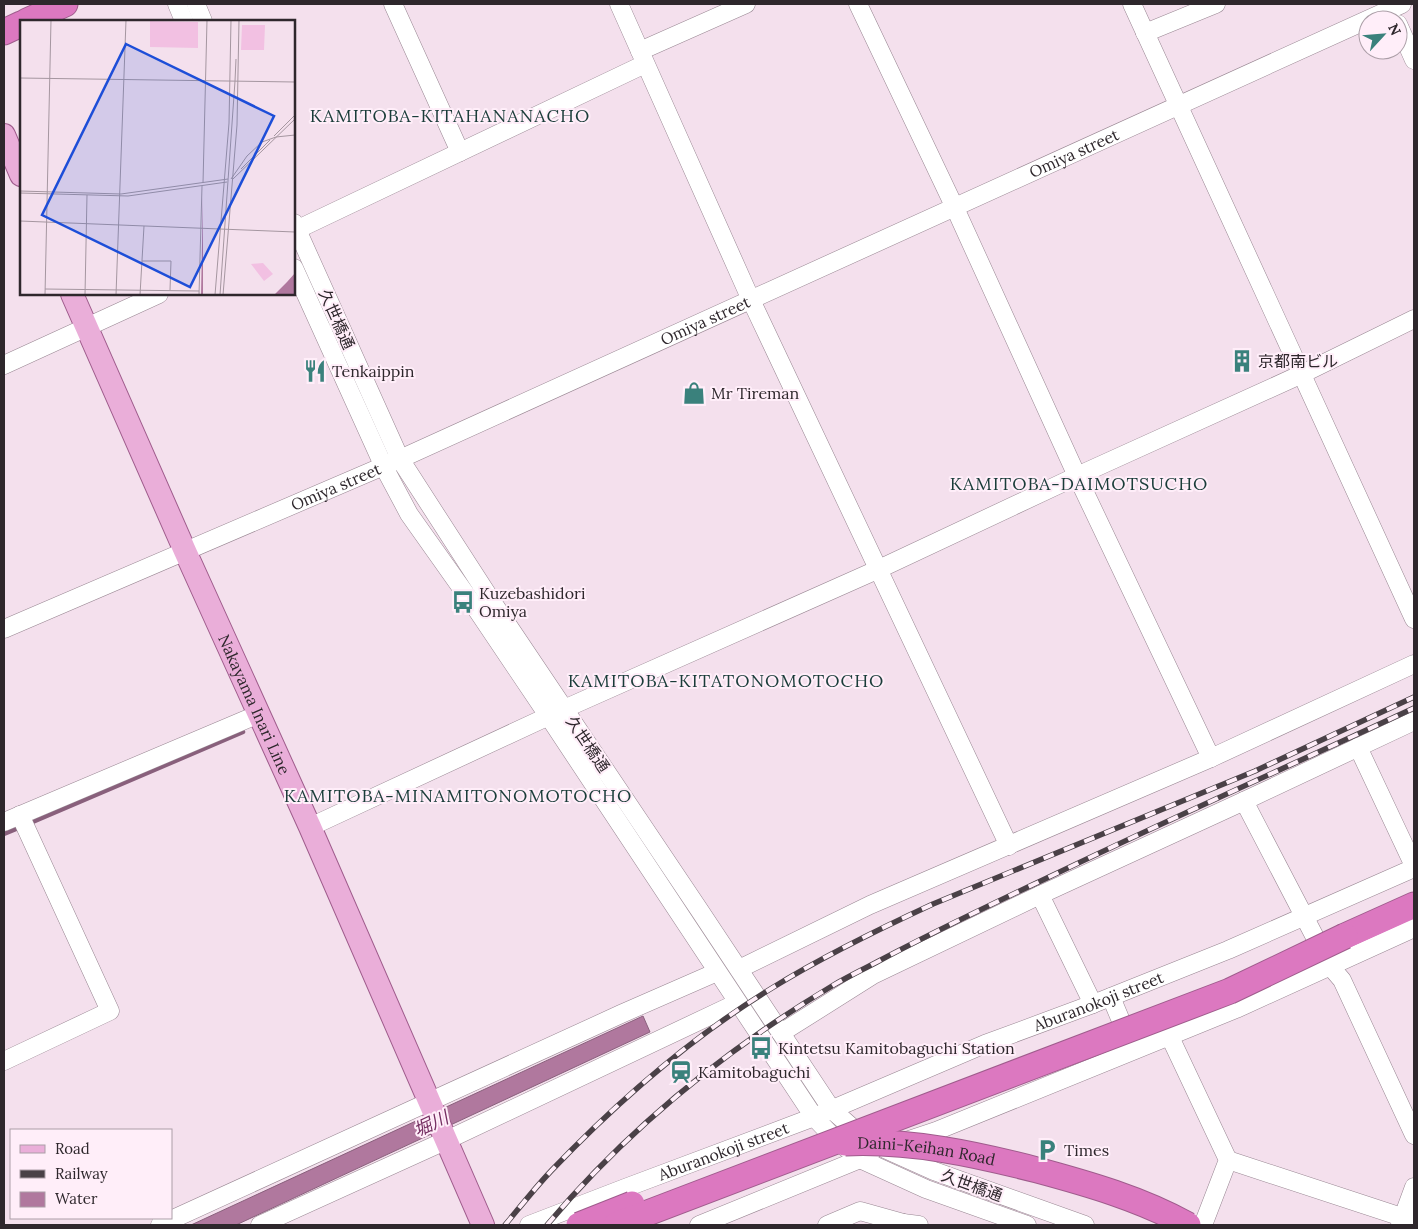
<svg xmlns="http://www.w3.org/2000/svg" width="1418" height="1229" viewBox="0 0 1418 1229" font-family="Lora,'Noto Sans JP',serif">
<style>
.water{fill:#b0789e;stroke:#89607c}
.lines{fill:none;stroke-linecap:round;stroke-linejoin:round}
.stream{stroke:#89607c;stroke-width:4.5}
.minor-casing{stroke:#988692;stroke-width:19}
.major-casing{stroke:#9f5c8c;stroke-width:24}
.highway-casing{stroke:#9f5c8c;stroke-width:27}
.minor{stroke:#fff;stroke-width:18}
.major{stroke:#eaaed9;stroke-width:22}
.highway{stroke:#dc78c0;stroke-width:25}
.rail-casing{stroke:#4a4147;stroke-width:5.5}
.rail{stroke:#ffeef9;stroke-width:4;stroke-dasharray:11;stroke-linecap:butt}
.highway-bridge-casing{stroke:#9f5c8c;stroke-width:27;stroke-linecap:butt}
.highway-bridge{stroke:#dc78c0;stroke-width:25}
.labels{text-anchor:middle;stroke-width:4;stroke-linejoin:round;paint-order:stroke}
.street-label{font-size:16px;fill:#2e272c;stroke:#ffeef9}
.poi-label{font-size:16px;fill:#2e272c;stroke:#ffeef9;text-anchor:start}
.neighbourhood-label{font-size:18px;letter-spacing:1px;fill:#1a3c39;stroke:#ffeef9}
.water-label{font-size:18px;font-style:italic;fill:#763063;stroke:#ffeef9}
.inset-road{fill:none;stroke:#a596a0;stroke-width:1}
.view{fill:#1d4ed8;fill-opacity:0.15;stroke:#1d4ed8;stroke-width:2.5}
.inset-edge{fill:none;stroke:#2e272c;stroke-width:2.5}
</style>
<rect width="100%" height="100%" fill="#f4e0ed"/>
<polygon class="water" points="643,1016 650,1032 236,1225 191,1225"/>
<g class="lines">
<g class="stream">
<polyline points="28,824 243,732"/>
<polyline points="4,834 21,827"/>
</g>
<defs>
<g id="minor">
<polyline points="177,4 184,21"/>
<polyline points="196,4 203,21"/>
<polyline points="393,4 460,152"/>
<polyline points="619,4 751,300 1009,846"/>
<polyline points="858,4 955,208 1077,476 1211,758"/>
<polyline points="1132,4 1414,619"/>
<polyline points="1398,24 1414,60"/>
<polyline points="1145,33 1216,4"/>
<polyline points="640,51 746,4"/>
<polyline points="294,223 400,459 491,600 698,908 832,1110 855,1130 885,1149 934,1171 1085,1225"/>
<polyline points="294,231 645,64"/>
<polyline points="294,268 384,467 409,514 477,610 549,717 814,1117 835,1139 860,1159 926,1189 1027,1225"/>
<polyline points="4,365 159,294"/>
<path id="s1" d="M4 629 400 459 1402 4"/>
<polyline points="1358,747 1414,866"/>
<polyline points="1244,801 1330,966 1342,980 1414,1135"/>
<polyline points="4,822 259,714"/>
<polyline points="310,827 564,709 879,569 1077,476 1302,374 1414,319"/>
<polyline points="1040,895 1093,1004"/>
<polyline points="739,969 870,905 1211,758 1414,664"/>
<polyline points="1111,997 1129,1040"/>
<polyline points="781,1033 873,975 1040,895 1244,801 1414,721"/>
<polyline points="1170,1037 1228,1160 1203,1225"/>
<polyline points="4,1061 110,1011 20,815"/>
<polyline points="903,1142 936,1131 1236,1009 1414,928"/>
<polyline points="1228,1160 1414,1221"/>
<polyline points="160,1225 621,1014 717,972"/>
<polyline points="260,1225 447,1140 737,1003"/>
<path id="s2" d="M529 1225 625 1188 814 1117 985 1044 1093 1004 1228 950 1414 868"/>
<polyline points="699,1225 870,1155"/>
<polyline points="827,1225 860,1211 903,1223"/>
<polyline points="904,1225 903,1223 919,1225"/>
<polyline points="1400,1225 1414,1187"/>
</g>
<g id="major">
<polyline points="4,135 21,175"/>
<path id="s3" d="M72 294 185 551 310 827 483 1225"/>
</g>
<g id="highway">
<polyline points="27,21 65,4"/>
<polyline points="4,32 21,24"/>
<polyline points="1345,936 1414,905"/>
</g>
</defs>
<use href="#minor" class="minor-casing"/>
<use href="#major" class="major-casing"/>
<use href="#highway" class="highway-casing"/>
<use href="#minor" class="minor"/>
<use href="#major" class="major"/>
<use href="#highway" class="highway"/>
<defs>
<g id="rail">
<path d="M505 1225C520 1207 535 1188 551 1171 618 1101 690 1038 772 988 822 957 879 929 933 904L1255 771 1414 697"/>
<path d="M547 1225C627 1130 725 1050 832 986 847 977 862 970 877 962 933 932 990 905 1047 878 1169 819 1292 765 1414 708"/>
</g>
</defs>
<use href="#rail" class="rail-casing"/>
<use href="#rail" class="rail"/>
<defs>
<g id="highway-bridge">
<path id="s4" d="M845 1143C910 1140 975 1154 1037 1170 1089 1184 1141 1199 1188 1225"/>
<polyline points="579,1225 632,1204"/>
<polyline points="616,1225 1230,991 1345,936"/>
</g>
</defs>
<use href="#highway-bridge" class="highway-bridge-casing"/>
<use href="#highway-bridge" class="highway-bridge"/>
</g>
<defs>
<symbol id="building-bare" viewBox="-9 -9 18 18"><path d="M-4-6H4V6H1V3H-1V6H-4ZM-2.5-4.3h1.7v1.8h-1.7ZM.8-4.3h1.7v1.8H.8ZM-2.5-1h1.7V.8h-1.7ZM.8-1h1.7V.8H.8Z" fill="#3a817c" stroke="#ffeef9" stroke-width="2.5" paint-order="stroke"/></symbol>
<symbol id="restaurant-bare" viewBox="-9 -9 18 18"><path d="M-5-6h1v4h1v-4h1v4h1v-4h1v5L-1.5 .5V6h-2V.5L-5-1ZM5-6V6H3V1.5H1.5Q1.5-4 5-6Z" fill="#3a817c" stroke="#ffeef9" stroke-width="2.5" paint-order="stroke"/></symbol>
<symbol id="shop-bare" viewBox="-9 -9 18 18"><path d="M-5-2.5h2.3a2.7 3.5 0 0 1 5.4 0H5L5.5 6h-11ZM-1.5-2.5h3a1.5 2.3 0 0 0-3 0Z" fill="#3a817c" stroke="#ffeef9" stroke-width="2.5" paint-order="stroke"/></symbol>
<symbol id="bus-bare" viewBox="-9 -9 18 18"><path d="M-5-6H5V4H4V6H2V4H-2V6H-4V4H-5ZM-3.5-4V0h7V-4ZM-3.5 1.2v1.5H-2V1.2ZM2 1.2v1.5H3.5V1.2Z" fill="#3a817c" stroke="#ffeef9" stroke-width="2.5" paint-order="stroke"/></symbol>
<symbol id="station-bare" viewBox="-9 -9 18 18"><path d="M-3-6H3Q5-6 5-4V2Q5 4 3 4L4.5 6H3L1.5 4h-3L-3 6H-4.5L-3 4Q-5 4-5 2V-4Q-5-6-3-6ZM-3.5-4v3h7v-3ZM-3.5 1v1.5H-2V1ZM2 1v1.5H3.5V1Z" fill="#3a817c" stroke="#ffeef9" stroke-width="2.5" paint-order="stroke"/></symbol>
<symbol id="parking-bare" viewBox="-9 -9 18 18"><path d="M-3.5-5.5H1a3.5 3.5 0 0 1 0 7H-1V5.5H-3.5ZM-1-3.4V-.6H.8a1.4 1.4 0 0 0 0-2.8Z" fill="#3a817c" stroke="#ffeef9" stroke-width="2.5" paint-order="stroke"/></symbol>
</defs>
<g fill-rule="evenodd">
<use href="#building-bare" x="1226" y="345" width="32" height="32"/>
<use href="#restaurant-bare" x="299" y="355" width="32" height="32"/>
<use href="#shop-bare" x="678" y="377" width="32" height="32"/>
<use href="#bus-bare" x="447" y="586" width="32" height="32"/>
<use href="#bus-bare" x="745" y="1032" width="32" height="32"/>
<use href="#station-bare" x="665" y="1056" width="32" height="32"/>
<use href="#parking-bare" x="1031" y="1134" width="32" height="32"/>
</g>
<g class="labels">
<g class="street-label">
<text dy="6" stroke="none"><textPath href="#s1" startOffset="1171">Omiya street</textPath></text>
<text transform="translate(337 319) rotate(66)" y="6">久世橋通</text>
<text dy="6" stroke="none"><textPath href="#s1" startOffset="766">Omiya street</textPath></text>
<text dy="6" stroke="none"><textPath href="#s1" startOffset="361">Omiya street</textPath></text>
<text dy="6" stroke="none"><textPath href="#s3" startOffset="449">Nakayama Inari Line</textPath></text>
<text transform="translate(588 744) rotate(56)" y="6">久世橋通</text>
<text dy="6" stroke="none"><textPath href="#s2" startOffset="612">Aburanokoji street</textPath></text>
<text dy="6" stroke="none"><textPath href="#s2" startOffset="208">Aburanokoji street</textPath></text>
<text dy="6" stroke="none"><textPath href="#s4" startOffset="82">Daini-Keihan Road</textPath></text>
<text transform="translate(972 1185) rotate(20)" y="6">久世橋通</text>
</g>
<g class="poi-label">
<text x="1258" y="367">京都南ビル</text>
<text x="332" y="377">Tenkaippin</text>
<text x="711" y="399">Mr Tireman</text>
<text x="479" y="599">Kuzebashidori<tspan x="479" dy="18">Omiya</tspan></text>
<text x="778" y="1054">Kintetsu Kamitobaguchi Station</text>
<text x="698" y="1078">Kamitobaguchi</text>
<text x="1064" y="1156">Times</text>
</g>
<g class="neighbourhood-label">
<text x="450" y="122">KAMITOBA-KITAHANANACHO</text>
<text x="1079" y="490">KAMITOBA-DAIMOTSUCHO</text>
<text x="726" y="687">KAMITOBA-KITATONOMOTOCHO</text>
<text x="458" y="802">KAMITOBA-MINAMITONOMOTOCHO</text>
</g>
<g class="water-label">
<text transform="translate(431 1124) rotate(-25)" y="6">堀川</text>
</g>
</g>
<g transform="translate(20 20)">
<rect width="275" height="275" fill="#f4e0ed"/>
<path d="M130 1 178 2V28L130 27ZM222 5H245L244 30H221ZM243 243 253 254 244 261 231 244Z" fill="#f2c0e2"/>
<path d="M183 177V275H181ZM275 253 274 275H254L267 262Z" fill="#b0789e"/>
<path class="inset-road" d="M0 58 275 62M215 61 216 39M254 116 275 95M221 149 250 120M211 159 227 136 242 122 256 117 275 115M213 159 275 99M183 163 187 0M0 171 101 174 208 159M0 173 108 176 207 162M0 201 275 212M122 241H151L150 270M25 269 179 271M25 275 31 0M65 275 67 175M96 275 106 0M120 275 124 206M179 275 182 166M195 275 209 103 211 0M200 275 215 61M203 275 217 105 219 0"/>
<path class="view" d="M106 24 254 96 170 267 22 195Z"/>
<rect width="275" height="275" class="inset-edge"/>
</g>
<rect width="1418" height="1229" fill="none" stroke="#2e272c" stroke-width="10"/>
<rect x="10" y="1129" width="162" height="90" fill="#ffeef9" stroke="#ab9ea7"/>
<rect x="20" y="1145" width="25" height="8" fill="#eaaed9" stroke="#ab9ea7"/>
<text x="55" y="1154" font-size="15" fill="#2e272c">Road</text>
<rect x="20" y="1170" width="25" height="8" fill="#4a4147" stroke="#ab9ea7"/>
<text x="55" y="1179" font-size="15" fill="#2e272c">Railway</text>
<rect x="20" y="1192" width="25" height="15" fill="#b0789e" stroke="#ab9ea7"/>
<text x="55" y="1204" font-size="15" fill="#2e272c">Water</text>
<g transform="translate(1383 35) rotate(64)"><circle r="24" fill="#ffeef9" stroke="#ab9ea7"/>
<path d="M0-4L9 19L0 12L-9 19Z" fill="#3a817c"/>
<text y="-8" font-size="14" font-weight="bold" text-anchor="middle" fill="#2e272c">N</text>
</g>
</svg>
